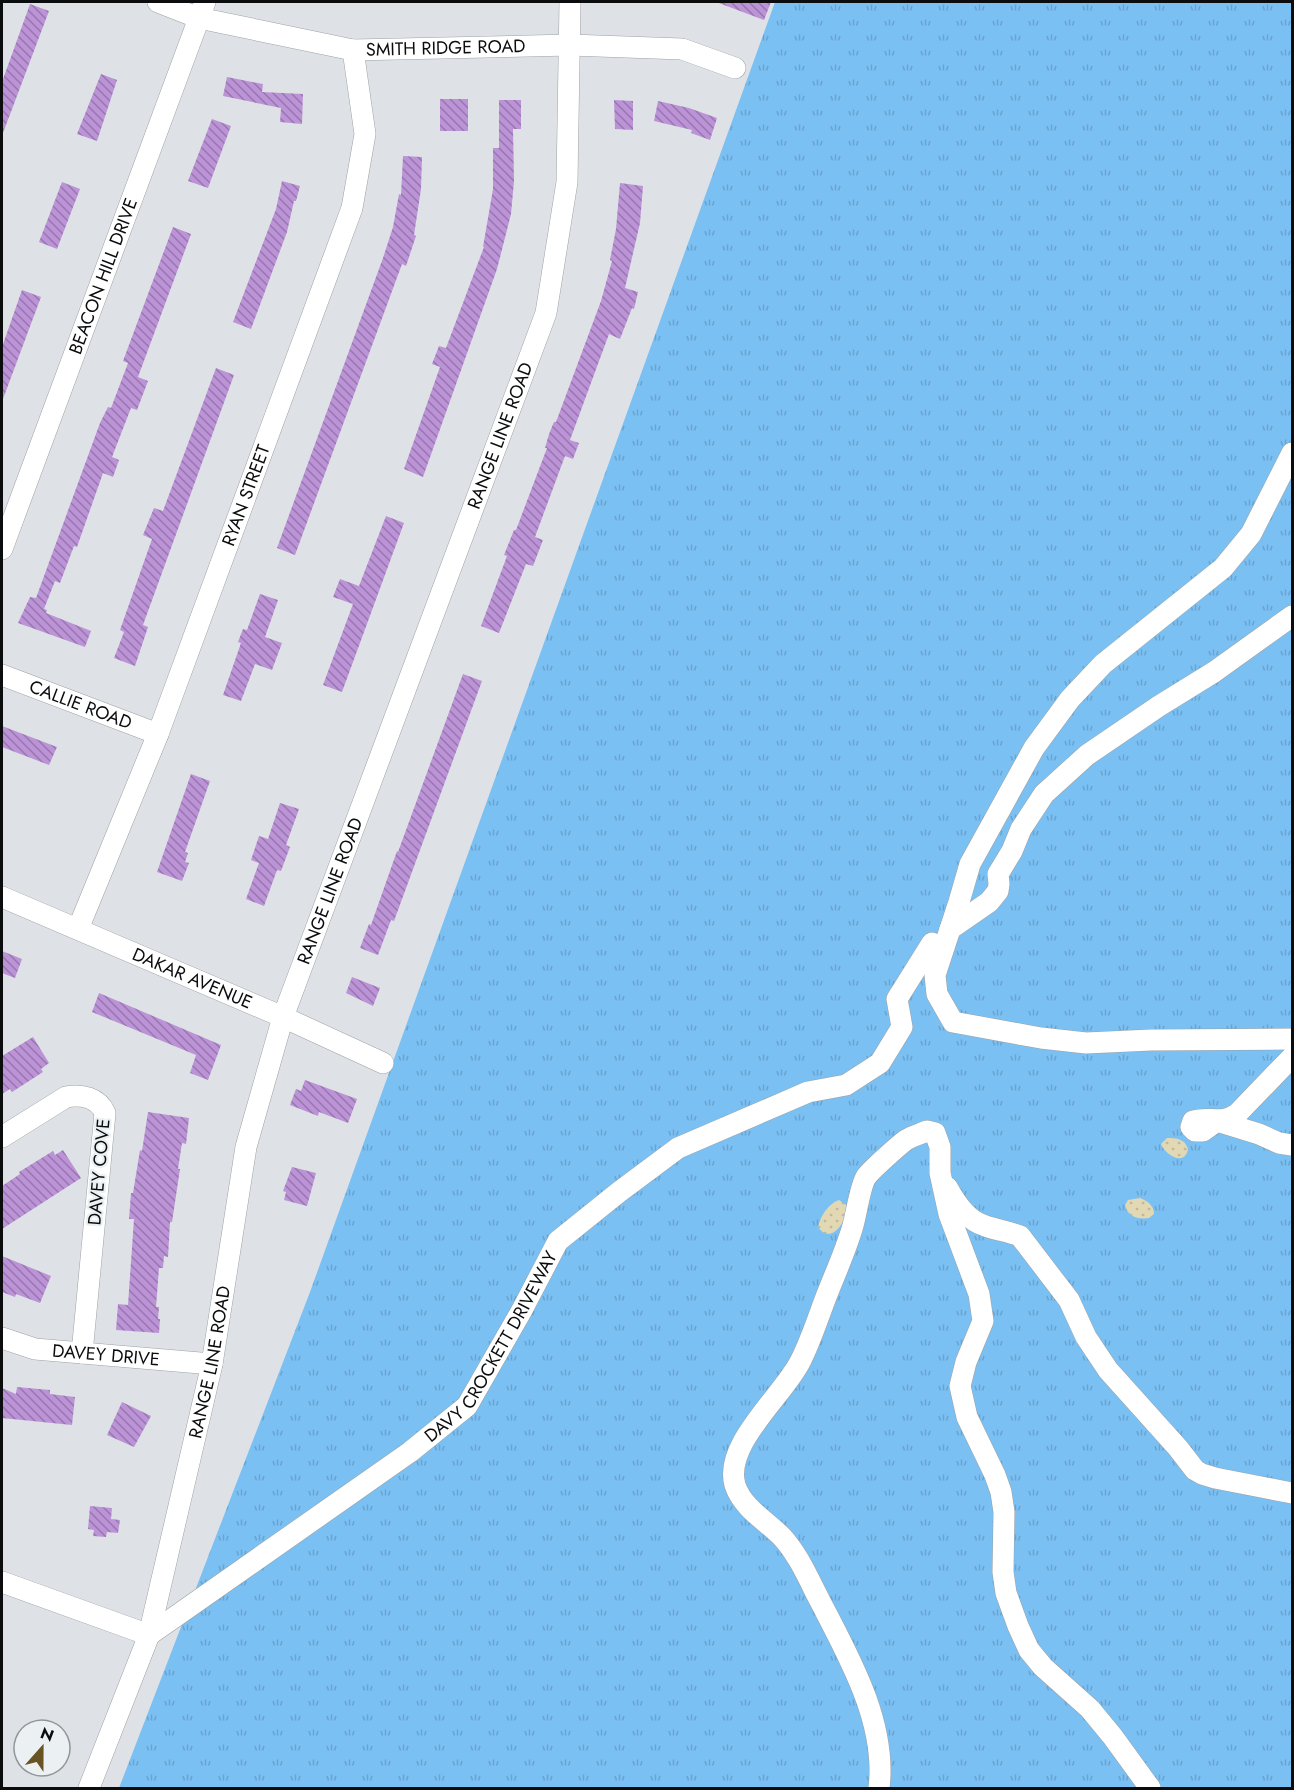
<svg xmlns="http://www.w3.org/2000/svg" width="1294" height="1790" viewBox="0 0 1294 1790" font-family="Jost,sans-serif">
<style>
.grass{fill:url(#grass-tufts)}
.sand{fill:url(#sand-dots)}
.building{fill:url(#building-back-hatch)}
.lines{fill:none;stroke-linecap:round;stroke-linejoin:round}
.minor-casing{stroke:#9da2a5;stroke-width:22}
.minor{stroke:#fff;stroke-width:21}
.labels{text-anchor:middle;stroke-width:4.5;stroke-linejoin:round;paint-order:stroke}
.street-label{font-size:18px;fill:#0b0c0d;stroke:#ebf0f3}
</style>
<defs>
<pattern id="grass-tufts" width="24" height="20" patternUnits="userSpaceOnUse" patternTransform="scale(1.5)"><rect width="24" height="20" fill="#7ac0f3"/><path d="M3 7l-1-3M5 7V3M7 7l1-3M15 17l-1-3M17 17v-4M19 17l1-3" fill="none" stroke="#68a4cf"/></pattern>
<pattern id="sand-dots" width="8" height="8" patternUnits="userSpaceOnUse" patternTransform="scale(1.5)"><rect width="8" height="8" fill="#e2d8b3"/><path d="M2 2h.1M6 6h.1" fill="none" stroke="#c1b899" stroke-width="1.8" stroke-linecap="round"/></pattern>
<pattern id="building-back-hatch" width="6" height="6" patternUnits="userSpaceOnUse" patternTransform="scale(1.5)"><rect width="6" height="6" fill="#bc93d7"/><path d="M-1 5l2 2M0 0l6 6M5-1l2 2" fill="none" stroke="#9776ad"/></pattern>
</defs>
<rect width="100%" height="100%" fill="#dee2e6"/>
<polygon class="grass" points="775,2 1292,2 1292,1788 119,1788 310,1292"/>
<g class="sand">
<path d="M1167 1138C1177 1138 1185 1139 1188 1149 1185 1167 1165 1155 1161 1144Z"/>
<path d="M1140 1198C1148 1201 1154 1206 1154 1214L1149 1218C1138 1220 1127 1216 1125 1205L1128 1200Z"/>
<path d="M839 1200 846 1205C848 1221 831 1246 818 1227 821 1215 828 1204 839 1200Z"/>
</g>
<g class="building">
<polygon points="716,2 771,2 764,20"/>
<polygon points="30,4 49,11 3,133 2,133 2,82"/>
<polygon points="101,74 117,80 97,141 77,134"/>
<polygon points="227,77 263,84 262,92 303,94 302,124 280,122 281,108 223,96"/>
<rect x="440" y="99" width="28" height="32"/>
<polygon points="499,100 521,100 521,129 513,129 514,181 511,214 497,269 423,477 404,469 440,367 432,364 439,346 446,348 484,247 483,247 493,189 493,148 499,148"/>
<polygon points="614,100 633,101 633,130 615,129"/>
<polygon points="658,101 689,108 717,118 710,140 691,133 692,130 654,121"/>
<polygon points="212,119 231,126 208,188 188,181"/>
<polygon points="403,156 422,157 421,189 414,235 416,236 406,266 402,264 295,555 277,548 383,258 393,227 399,194 401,195"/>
<polygon points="282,181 300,186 296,201 294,201 287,232 251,329 233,322 276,209"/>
<polygon points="62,182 80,189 57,249 39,242"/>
<polygon points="620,183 643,186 640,223 625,288 638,292 634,309 632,308 620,339 609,334 570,440 579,443 573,459 565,456 535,537 543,540 533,566 526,564 499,633 481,626 507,556 504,555 514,530 516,530 547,448 545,448 549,434 554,422 556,422 601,301 612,261 610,260 616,229"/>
<polygon points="173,227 191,234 138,377 148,381 137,410 131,408 112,457 119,460 113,477 103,473 77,547 74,546 60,583 55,581 44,609 47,610 46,613 91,631 85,647 18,623 30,597 36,598 100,423 108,407 111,408 128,363 123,361"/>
<polygon points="22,290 41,297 3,399 2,398 2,347"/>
<polygon points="216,368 234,375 143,625 148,627 135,666 114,658 124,632 120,630 152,539 143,535 154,508 163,511"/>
<polygon points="386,516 404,523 342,692 323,685 353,604 333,597 340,579 359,586"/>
<polygon points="260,594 278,600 265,637 282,643 272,670 255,664 241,701 223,695 241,643 238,642 243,629 247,630"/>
<polygon points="463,674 482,681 394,921 391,920 378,955 360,948 369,924 371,925 397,851 398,852"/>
<polygon points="2,726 57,747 49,765 2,747"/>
<polygon points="191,774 210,781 185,852 188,853 185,862 189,863 182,881 157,872"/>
<polygon points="280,803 299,809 286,845 290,847 281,871 277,870 264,906 246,899 259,863 251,860 259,836 268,839"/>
<polygon points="2,951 22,959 15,978 2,973"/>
<polygon points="352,977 380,988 373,1006 346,993"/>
<polygon points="99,993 221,1045 208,1080 190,1073 196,1055 92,1012"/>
<polygon points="33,1037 49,1063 41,1069 43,1072 12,1092 10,1089 2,1094 2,1056"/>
<polygon points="305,1080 357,1099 348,1123 319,1112 318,1116 290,1105 296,1089 301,1091"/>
<polygon points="148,1112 189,1118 186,1144 182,1143 178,1169 180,1169 172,1222 170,1222 168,1257 164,1256 163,1268 159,1268 156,1307 159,1307 158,1319 160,1319 159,1333 116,1330 118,1304 128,1305 134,1219 129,1219 131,1193 133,1193 140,1150 142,1151"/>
<polygon points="63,1150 81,1178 2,1229 2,1186 20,1174 19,1172 53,1151 55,1155"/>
<polygon points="292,1167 316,1173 307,1206 284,1200 286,1192 283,1191"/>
<polygon points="2,1256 51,1276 40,1303 16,1294 15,1297 2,1292"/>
<polygon points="17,1387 50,1390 50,1394 75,1397 72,1425 2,1418 2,1388 16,1394"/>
<polygon points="122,1402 151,1416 134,1447 107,1435"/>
<polygon points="90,1506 112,1508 111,1519 120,1520 118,1533 107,1532 106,1537 93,1536 94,1530 88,1529"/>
</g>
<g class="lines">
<defs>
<g id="minor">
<path id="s1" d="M158 2 199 18 353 50 570 45 682 49 735 68"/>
<polyline points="1292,453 1251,534 1223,568 1103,664 1070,699 1034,748 970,864 959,902 935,975 937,994 953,1022 1041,1038 1086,1043 1151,1040 1292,1039"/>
<path id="s2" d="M2 549 205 2"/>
<path id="s3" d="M2 675 158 734"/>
<path id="s4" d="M2 897 283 1017 383 1063"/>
<path id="s5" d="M78 929 158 734 352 208 365 134 353 50"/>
<polyline points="950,929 989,902 998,891 999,884 998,874 1012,851 1021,829 1044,794 1087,755 1159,706 1214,672 1292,616"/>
<path d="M1292 1057 1237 1114C1221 1125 1210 1116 1193 1121L1191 1127 1195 1131H1203L1217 1121 1259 1134 1279 1143 1292 1145"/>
<path d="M2 1137 66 1097C81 1094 98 1097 105 1113L82 1353"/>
<path d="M947 1187C954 1200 967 1220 983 1225 995 1230 1008 1231 1020 1236L1069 1300 1086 1337 1108 1370 1178 1448 1195 1470 1202 1474 1215 1478 1292 1493"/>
<path id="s6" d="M2 1338 35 1349 212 1364"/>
<polyline points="2,1582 149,1635"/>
<path id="s7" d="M149 1635 410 1452 467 1406 522 1310 558 1241 619 1192 678 1148 808 1092 846 1085 880 1063 902 1027 897 999 932 943"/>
<path id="s8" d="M89 1788 149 1635 212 1364 246 1147 283 1017 546 313 567 182 570 2"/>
<path d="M879 1788C887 1723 849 1657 820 1601 809 1580 799 1556 783 1538 767 1521 743 1509 735 1485 723 1444 785 1394 801 1360 811 1340 818 1318 826 1297 835 1274 845 1252 852 1229 856 1217 860 1186 866 1177 871 1170 899 1145 906 1140 912 1136 920 1134 927 1131L935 1133 940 1147V1173L949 1214 979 1294 983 1321 966 1362 960 1386 967 1417 995 1475 1001 1492 1004 1512 1003 1572 1006 1593 1018 1626 1029 1650 1043 1667 1090 1709 1113 1737 1150 1788"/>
</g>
</defs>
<use href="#minor" class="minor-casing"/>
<use href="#minor" class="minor"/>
</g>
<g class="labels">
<g class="street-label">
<text dy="6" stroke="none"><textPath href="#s1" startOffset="294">SMITH RIDGE ROAD</textPath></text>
<text dy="6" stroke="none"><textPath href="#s2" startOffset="291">BEACON HILL DRIVE</textPath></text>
<text dy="6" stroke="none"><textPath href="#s8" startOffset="1418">RANGE LINE ROAD</textPath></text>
<text dy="6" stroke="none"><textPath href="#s5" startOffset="465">RYAN STREET</textPath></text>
<text dy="6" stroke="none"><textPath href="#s3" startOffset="84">CALLIE ROAD</textPath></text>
<text dy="6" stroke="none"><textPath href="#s8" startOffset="932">RANGE LINE ROAD</textPath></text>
<text dy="6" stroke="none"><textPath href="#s4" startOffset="207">DAKAR AVENUE</textPath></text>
<text transform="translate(99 1172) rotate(-85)" y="6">DAVEY COVE</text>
<text dy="6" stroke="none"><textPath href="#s7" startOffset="454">DAVY CROCKETT DRIVEWAY</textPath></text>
<text dy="6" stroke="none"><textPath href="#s6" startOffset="106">DAVEY DRIVE</textPath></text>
<text dy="6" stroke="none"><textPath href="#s8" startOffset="444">RANGE LINE ROAD</textPath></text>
</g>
</g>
<rect width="1294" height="1790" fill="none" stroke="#0b0c0d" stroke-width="6"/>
<g transform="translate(42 1748) rotate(21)"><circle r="28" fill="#ebf0f3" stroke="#919597" stroke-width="1.5"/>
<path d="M0-4.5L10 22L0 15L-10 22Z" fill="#685422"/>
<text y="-9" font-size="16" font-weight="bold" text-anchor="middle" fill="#0b0c0d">N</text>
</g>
</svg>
